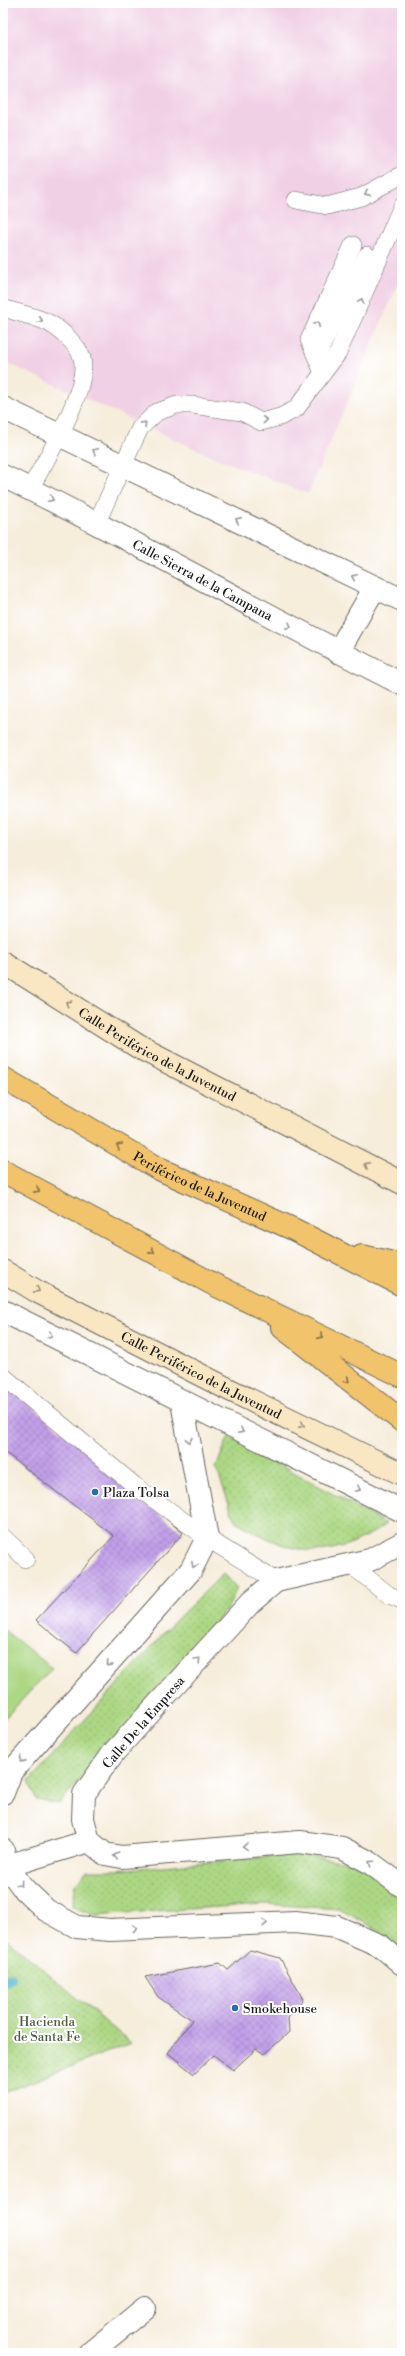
<svg xmlns="http://www.w3.org/2000/svg" width="405" height="2356" viewBox="0 0 405 2356" font-family="'Libre Bodoni',serif">
<style>
.built{fill:#f0d0e4}
.grass{fill:#acd783;stroke:#647a50}
.park{fill:url(#park-dots);stroke:#647a50}
.lines{fill:none;stroke-linecap:round;stroke-linejoin:round}
.stream{stroke:#4db2cc;stroke-width:10}
.building{fill:url(#building-cross-hatch)}
.service-casing{stroke:#68655f;stroke-width:18}
.minor-casing{stroke:#68655f;stroke-width:24}
.tertiary-casing{stroke:#68655f;stroke-width:24}
.secondary-casing{stroke:#68655f;stroke-width:24}
.trunk-casing{stroke:#68655f;stroke-width:24}
.service{stroke:#fff;stroke-width:17}
.minor{stroke:#fff;stroke-width:22}
.tertiary{stroke:#fff;stroke-width:22}
.secondary{stroke:#f9e7c3;stroke-width:22}
.trunk{stroke:#f1c36a;stroke-width:22}
.oneway{stroke:#999}
.oneway2{stroke:#968c78}
.oneway3{stroke:#867043}
.poi-dot{fill:#1f6fb2;stroke:#fff;stroke-width:1.5}
.labels{text-anchor:middle;stroke-width:4;stroke-linejoin:round;paint-order:stroke}
.street-label{font-size:13px;fill:#1c1c1c;stroke:#fff}
.poi-label{font-size:13px;fill:#1c1c1c;stroke:#fff;text-anchor:start}
.park-label{font-size:13px;fill:#4e5d40;stroke:#fff}
</style>
<defs>
<pattern id="park-dots" width="8" height="8" patternUnits="userSpaceOnUse"><rect width="8" height="8" fill="#acd783"/><path d="M2 2h.1M6 6h.1" fill="none" stroke="#93b871" stroke-width="1.8" stroke-linecap="round"/></pattern>
<pattern id="building-cross-hatch" width="8" height="8" patternUnits="userSpaceOnUse"><rect width="8" height="8" fill="#c2a0e9"/><path d="M0 0l8 8M0 8l8-8" fill="none" stroke="#a689c7"/></pattern>
</defs>
<rect width="100%" height="100%" fill="#fff"/>
<filter id="ink" filterUnits="userSpaceOnUse"><feTurbulence type="fractalNoise" baseFrequency=".025" numOctaves="2"/><feDisplacementMap in="SourceGraphic" scale="8" xChannelSelector="R" yChannelSelector="G"/><feConvolveMatrix kernelMatrix="1 2 1 2 8 2 1 2 1" color-interpolation-filters="sRGB"/></filter>
<filter id="wash" filterUnits="userSpaceOnUse"><feTurbulence type="fractalNoise" baseFrequency=".012" numOctaves="4" result="noise"/><feDisplacementMap in="SourceGraphic" scale="16" xChannelSelector="R" yChannelSelector="G"/><feGaussianBlur stdDeviation="0.9" result="paint"/><feColorMatrix in="noise" values="0 0 0 0 0 0 0 0 0 0 0 0 0 0 0 0 0 1.4 0 .05"/><feComposite in="paint" operator="in"/></filter>
<g filter="url(#wash)">
<rect width="100%" height="100%" fill="#f6eddb"/>
<polygon class="built" points="3,3 402,3 402,274 308,494 216,458 3,361"/>
<polygon class="grass" points="3,1629 52,1668 3,1720"/>
<g class="park">
<path d="M229 1436 387 1524C325 1564 296 1556 235 1521L216 1467Z"/>
<polygon points="223,1574 237,1588 228,1608 59,1804 36,1800 29,1781 178,1618"/>
<polygon points="300,1854 359,1864 402,1898 402,1950 378,1930 339,1909 265,1904 94,1915 72,1907 76,1884 87,1870 116,1870"/>
<polygon points="3,1936 131,2043 3,2093"/>
</g>
<g class="lines">
<polyline class="stream" points="3,1982 11,1978"/>
</g>
<g id="blocks">
<g class="building">
<polygon points="3,1382 183,1533 76,1653 36,1620 114,1536 3,1451"/>
<polygon points="250,1950 280,1958 303,1999 288,2018 289,2032 265,2054 256,2049 233,2070 214,2055 194,2074 168,2053 192,2020 158,1997 145,1977 220,1963 228,1970"/>
</g>
</g>
</g>
<g filter="url(#ink)">
<use href="#blocks" fill-opacity="0" stroke="#68655f" stroke-width="1"/>
<g class="lines">
<defs>
<g id="service">
<polyline points="296,200 327,206 361,197 402,175"/>
<path d="M3 308C18 313 35 316 49 323 60 329 79 346 82 358 90 389 45 461 30 489"/>
<polyline points="317,356 367,255"/>
<polyline points="323,373 309,340 353,245"/>
<polyline points="97,522 140,428 157,412 177,405 192,405 242,412 261,422 280,417 296,409 338,353 402,206"/>
<polyline points="3,1376 134,1485 207,1538 276,1581"/>
<polyline points="3,1537 26,1559"/>
<polyline points="351,1565 389,1595 402,1600"/>
</g>
<g id="minor">
<polyline points="402,1543 370,1560 276,1581 251,1602 114,1752 84,1794 83,1819 89,1841 105,1854 122,1857 300,1842 342,1848 369,1862 402,1886"/>
<polyline points="3,1793 11,1772 191,1570 207,1538 182,1402"/>
<polyline points="3,1850 7,1866 23,1888 46,1910 77,1927 110,1930 295,1922 337,1927 381,1946 402,1964"/>
<polyline points="7,1866 89,1841"/>
<polyline points="90,2353 145,2308"/>
</g>
<g id="tertiary">
<polyline points="3,408 402,600"/>
<path id="s1" d="M3 476C138 542 268 617 402 684"/>
<polyline points="338,652 375,587"/>
<polyline points="3,1311 402,1511"/>
</g>
<g id="secondary">
<path id="s2" d="M3 962 138 1047 402 1183"/>
<path id="s3" d="M3 1271 38 1292 232 1391 402 1474"/>
</g>
<g id="trunk">
<path id="s4" d="M3 1078 159 1169 293 1229 402 1285"/>
<polyline points="3,1171 211,1283 402,1376"/>
<polyline points="362,1256 402,1265"/>
<polyline points="282,1327 402,1421"/>
</g>
</defs>
<use href="#service" class="service-casing"/>
<use href="#minor" class="minor-casing"/>
<use href="#tertiary" class="tertiary-casing"/>
<use href="#secondary" class="secondary-casing"/>
<use href="#trunk" class="trunk-casing"/>
<use href="#service" class="service"/>
<use href="#minor" class="minor"/>
<use href="#tertiary" class="tertiary"/>
<use href="#secondary" class="secondary"/>
<use href="#trunk" class="trunk"/>
</g>
<defs><path id="oneway-chevron" d="M-2-3.5L2.5 0L-2 3.5" fill="none" stroke-width="1.6" stroke-linecap="round" stroke-linejoin="round"/></defs>
<g class="oneway">
<use href="#oneway-chevron" transform="translate(367 193) rotate(153)"/>
<use href="#oneway-chevron" transform="translate(361 301) rotate(-66)"/>
<use href="#oneway-chevron" transform="translate(40 320) rotate(18)"/>
<use href="#oneway-chevron" transform="translate(317 324) rotate(-64)"/>
<use href="#oneway-chevron" transform="translate(265 420) rotate(-6)"/>
<use href="#oneway-chevron" transform="translate(144 424) rotate(-44)"/>
<use href="#oneway-chevron" transform="translate(95 451) rotate(-155)"/>
<use href="#oneway-chevron" transform="translate(51 499) rotate(26)"/>
<use href="#oneway-chevron" transform="translate(238 520) rotate(-154)"/>
<use href="#oneway-chevron" transform="translate(354 577) rotate(-154)"/>
<use href="#oneway-chevron" transform="translate(289 626) rotate(28)"/>
<use href="#oneway-chevron" transform="translate(50 1335) rotate(27)"/>
<use href="#oneway-chevron" transform="translate(241 1431) rotate(26)"/>
<use href="#oneway-chevron" transform="translate(189 1440) rotate(79)"/>
<use href="#oneway-chevron" transform="translate(358 1489) rotate(26)"/>
<use href="#oneway-chevron" transform="translate(194 1565) rotate(118)"/>
<use href="#oneway-chevron" transform="translate(198 1660) rotate(-47)"/>
<use href="#oneway-chevron" transform="translate(109 1664) rotate(132)"/>
<use href="#oneway-chevron" transform="translate(22 1760) rotate(132)"/>
<use href="#oneway-chevron" transform="translate(245 1847) rotate(176)"/>
<use href="#oneway-chevron" transform="translate(116 1856) rotate(-169)"/>
<use href="#oneway-chevron" transform="translate(371 1863) rotate(-146)"/>
<use href="#oneway-chevron" transform="translate(20 1884) rotate(53)"/>
<use href="#oneway-chevron" transform="translate(265 1923) rotate(-1)"/>
<use href="#oneway-chevron" transform="translate(135 1928) rotate(-3)"/>
</g>
<g class="oneway2">
<use href="#oneway-chevron" transform="translate(68 1003) rotate(-148)"/>
<use href="#oneway-chevron" transform="translate(367 1165) rotate(-153)"/>
<use href="#oneway-chevron" transform="translate(37 1290) rotate(29)"/>
<use href="#oneway-chevron" transform="translate(302 1425) rotate(26)"/>
</g>
<g class="oneway3">
<use href="#oneway-chevron" transform="translate(119 1146) rotate(-150)"/>
<use href="#oneway-chevron" transform="translate(37 1190) rotate(28)"/>
<use href="#oneway-chevron" transform="translate(152 1251) rotate(28)"/>
<use href="#oneway-chevron" transform="translate(321 1336) rotate(26)"/>
<use href="#oneway-chevron" transform="translate(347 1380) rotate(39)"/>
</g>
</g>
<g class="poi-dot">
<circle cx="95" cy="1492" r="4"/>
<circle cx="235" cy="2008" r="4"/>
</g>
<g class="labels">
<g class="street-label">
<text dy="5" stroke="none"><textPath href="#s1" startOffset="225">Calle Sierra de la Campana</textPath></text>
<text dy="5" stroke="none"><textPath href="#s2" startOffset="180">Calle Periférico de la Juventud</textPath></text>
<text dy="5" stroke="none"><textPath href="#s4" startOffset="225">Periférico de la Juventud</textPath></text>
<text dy="5" stroke="none"><textPath href="#s3" startOffset="224">Calle Periférico de la Juventud</textPath></text>
<text transform="translate(143 1722) rotate(-49)" y="5">Calle De la Empresa</text>
</g>
<g class="poi-label">
<text x="103" y="1497">Plaza Tolsa</text>
<text x="243" y="2013">Smokehouse</text>
</g>
<g class="park-label">
<text x="47" y="2026">Hacienda<tspan x="47" dy="15">de Santa Fe</tspan></text>
</g>
</g>
<rect width="405" height="2356" fill="none" stroke="#fff" stroke-width="16"/>
</svg>
